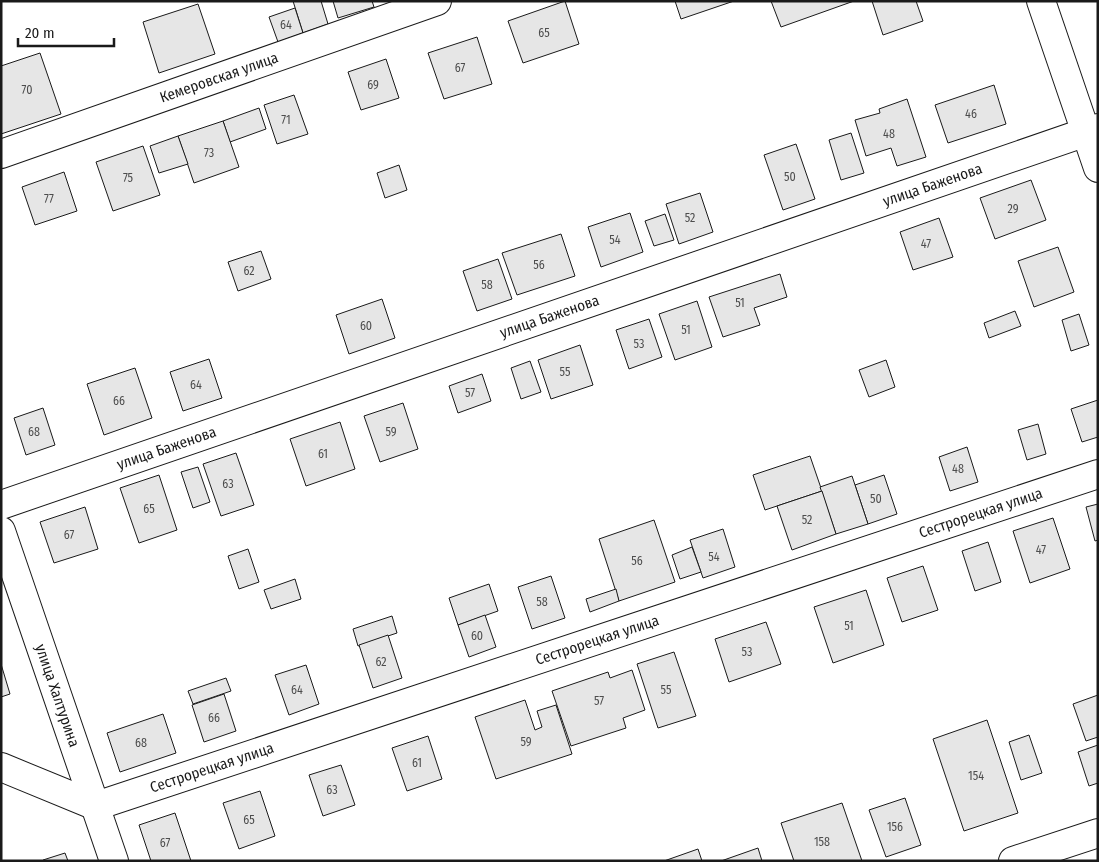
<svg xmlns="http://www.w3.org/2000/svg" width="1099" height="862" viewBox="0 0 1099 862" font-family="'Fira Sans Condensed',sans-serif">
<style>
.building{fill:#e6e6e6;stroke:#1a1a1a}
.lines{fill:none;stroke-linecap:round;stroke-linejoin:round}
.street-casing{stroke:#1a1a1a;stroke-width:30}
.secondary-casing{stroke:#1a1a1a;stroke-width:30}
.street{stroke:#fff;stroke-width:28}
.secondary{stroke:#fff;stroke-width:28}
.labels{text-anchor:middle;stroke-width:4;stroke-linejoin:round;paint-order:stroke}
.number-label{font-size:12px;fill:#4d4d4d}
.street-label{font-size:15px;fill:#1a1a1a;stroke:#fff}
</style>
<rect width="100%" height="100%" fill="#fff"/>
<g class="building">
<polygon points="293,1 321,1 328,24 303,33"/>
<polygon points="333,1 372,1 374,7 338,18"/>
<polygon points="565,1 579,44 523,63 508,21"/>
<polygon points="675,1 734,1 681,19"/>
<polygon points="771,1 854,1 781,27"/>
<polygon points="872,1 916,1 923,21 883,35"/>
<polygon points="198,4 215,54 159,73 143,22"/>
<polygon points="295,8 303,33 278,42 269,17"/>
<polygon points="477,37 492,84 444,99 428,53"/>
<polygon points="40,53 61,114 1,134 1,66"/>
<polygon points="386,59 399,98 361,110 348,72"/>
<polygon points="994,85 1006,124 948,143 935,105"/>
<polygon points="294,95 308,134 277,144 264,105"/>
<polygon points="907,99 926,157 897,166 891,148 866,156 855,120 880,113 879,109"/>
<polygon points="259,108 266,129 230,142 223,121"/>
<polygon points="223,121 239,167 194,183 178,136"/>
<polygon points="851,133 864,173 841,180 829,140"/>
<polygon points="178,136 188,164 159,173 150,146"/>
<polygon points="796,144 815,199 783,210 764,155"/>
<polygon points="143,146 160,195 113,211 96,162"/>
<polygon points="399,165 407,190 385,198 377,173"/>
<polygon points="64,172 77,211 35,225 22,187"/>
<polygon points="1031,180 1046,220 995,239 980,198"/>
<polygon points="700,193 713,232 679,244 666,204"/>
<polygon points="630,213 643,252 601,267 588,227"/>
<polygon points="665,214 674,240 654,246 645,221"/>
<polygon points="939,218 953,257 913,270 900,232"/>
<polygon points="561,234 575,276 517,295 502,253"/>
<polygon points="1058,247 1074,292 1034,307 1018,261"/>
<polygon points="261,251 271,279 238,291 228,262"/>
<polygon points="498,259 512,299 477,311 463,271"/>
<polygon points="780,274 787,297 754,308 760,325 723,337 709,297"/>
<polygon points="382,299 395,338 349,354 336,315"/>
<polygon points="697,301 712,347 675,360 659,314"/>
<polygon points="1015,311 1021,326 989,338 984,323"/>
<polygon points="1079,314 1089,345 1071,351 1062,320"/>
<polygon points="649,319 662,357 629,369 616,330"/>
<polygon points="580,345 593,385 551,399 538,360"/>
<polygon points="209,359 222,398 183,411 170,372"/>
<polygon points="886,360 895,387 869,397 859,370"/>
<polygon points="530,361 541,392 521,399 511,368"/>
<polygon points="135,368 152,418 104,435 87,384"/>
<polygon points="482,374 491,401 458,413 449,386"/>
<polygon points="1098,400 1098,437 1082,442 1071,409"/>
<polygon points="403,403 418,449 380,462 364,416"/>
<polygon points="43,408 55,445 26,455 14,418"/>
<polygon points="340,422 355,469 306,486 290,439"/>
<polygon points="1038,424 1046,454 1027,460 1018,430"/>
<polygon points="967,447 978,482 950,491 939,457"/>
<polygon points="236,453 254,505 221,516 203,464"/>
<polygon points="810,456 822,491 765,510 753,475"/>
<polygon points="198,467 210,502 193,508 181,472"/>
<polygon points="159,475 177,530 139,543 120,488"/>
<polygon points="884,475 897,514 868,524 855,485"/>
<polygon points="852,476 868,524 836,534 820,487"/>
<polygon points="822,491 836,534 792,550 777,506"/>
<polygon points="1098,504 1098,540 1095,541 1086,507"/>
<polygon points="85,507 98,549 54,563 40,522"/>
<polygon points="1053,518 1070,569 1030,583 1013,531"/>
<polygon points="654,520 675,582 619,601 599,539"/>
<polygon points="723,529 735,567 703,578 690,540"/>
<polygon points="988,542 1001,582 975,591 962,551"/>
<polygon points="692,547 701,572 680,579 672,555"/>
<polygon points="248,549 259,582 239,589 228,556"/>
<polygon points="923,566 938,610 902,622 887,578"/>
<polygon points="551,576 565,618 532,629 518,587"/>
<polygon points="295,579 301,599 271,609 264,590"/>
<polygon points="489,584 498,611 458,625 449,598"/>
<polygon points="616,589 619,601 590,612 586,599"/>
<polygon points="866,590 884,645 833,663 814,607"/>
<polygon points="485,615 496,647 469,657 458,625"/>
<polygon points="392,616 397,633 358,646 353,629"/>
<polygon points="766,622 781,664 729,682 715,639"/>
<polygon points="388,635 402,678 373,688 359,645"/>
<polygon points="674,652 696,716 658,728 637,664"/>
<polygon points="1,664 10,694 1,697"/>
<polygon points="306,665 319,704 289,715 275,675"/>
<polygon points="632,670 645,710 623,718 626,728 571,746 552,691 608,672 610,678"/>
<polygon points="226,678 231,691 193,704 188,691"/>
<polygon points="224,694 236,731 204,742 192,705"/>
<polygon points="1098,695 1098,737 1086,741 1073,704"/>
<polygon points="525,700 535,730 542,727 537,711 556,705 572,754 496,779 475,717"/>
<polygon points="163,714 176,753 120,772 107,733"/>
<polygon points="987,720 1018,813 964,831 933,739"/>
<polygon points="1029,735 1042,773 1021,780 1009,742"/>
<polygon points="428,736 442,779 407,791 392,748"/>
<polygon points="1098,745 1098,783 1089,786 1078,752"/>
<polygon points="341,765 355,805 323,816 309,775"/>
<polygon points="260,791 275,836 239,849 223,803"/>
<polygon points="905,798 921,845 886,857 869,810"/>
<polygon points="842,803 862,861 794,861 781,823"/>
<polygon points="175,813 191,861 151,861 139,825"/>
<polygon points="758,848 762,861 721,861"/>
<polygon points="698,849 702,861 664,861"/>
<polygon points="65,853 68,861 43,861 43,860"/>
</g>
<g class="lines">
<defs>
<g id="street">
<path id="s1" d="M1 154 437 1"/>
<path id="s2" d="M1 505 1098 128"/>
<path id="s3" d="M1 531 114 861"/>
<polyline points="1,767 96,806"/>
<path id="s4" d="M96 806 1098 474"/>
<polyline points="1013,861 1098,833"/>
</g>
<polyline id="secondary" points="1041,1 1098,168"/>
</defs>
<use href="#street" class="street-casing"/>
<use href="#secondary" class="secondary-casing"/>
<use href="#street" class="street"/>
<use href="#secondary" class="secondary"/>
</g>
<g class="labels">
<g class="number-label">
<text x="286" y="29">64</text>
<text x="544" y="37">65</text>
<text x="460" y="72">67</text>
<text x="373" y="89">69</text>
<text x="27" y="94">70</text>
<text x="971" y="118">46</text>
<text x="286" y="124">71</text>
<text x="889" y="138">48</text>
<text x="209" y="157">73</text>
<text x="790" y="181">50</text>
<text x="128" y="182">75</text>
<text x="49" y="203">77</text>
<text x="1013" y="213">29</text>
<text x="690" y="222">52</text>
<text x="615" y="244">54</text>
<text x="926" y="248">47</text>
<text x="539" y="269">56</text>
<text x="249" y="275">62</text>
<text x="487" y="289">58</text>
<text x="740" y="307">51</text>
<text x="366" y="330">60</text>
<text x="686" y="334">51</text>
<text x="639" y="348">53</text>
<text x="565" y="376">55</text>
<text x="196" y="389">64</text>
<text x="470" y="397">57</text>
<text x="119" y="405">66</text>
<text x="34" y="436">68</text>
<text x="391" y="436">59</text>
<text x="323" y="458">61</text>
<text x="958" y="473">48</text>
<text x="228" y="488">63</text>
<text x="876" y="503">50</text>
<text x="149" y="513">65</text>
<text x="807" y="524">52</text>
<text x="69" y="539">67</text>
<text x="1041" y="554">47</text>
<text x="714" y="561">54</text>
<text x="637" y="565">56</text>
<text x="542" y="606">58</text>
<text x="849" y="630">51</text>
<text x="477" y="640">60</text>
<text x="747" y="656">53</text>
<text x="381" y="666">62</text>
<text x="297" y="694">64</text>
<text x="666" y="694">55</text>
<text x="599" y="705">57</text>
<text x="214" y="722">66</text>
<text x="526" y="746">59</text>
<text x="141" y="747">68</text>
<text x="417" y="767">61</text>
<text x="976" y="780">154</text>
<text x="332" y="794">63</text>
<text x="249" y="824">65</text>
<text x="895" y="831">156</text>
<text x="822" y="846">158</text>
<text x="165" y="847">67</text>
</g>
<g class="street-label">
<text dy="5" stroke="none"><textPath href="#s1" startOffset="231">Кемеровская улица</textPath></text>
<text dy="5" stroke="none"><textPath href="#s2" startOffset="985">улица Баженова</textPath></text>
<text dy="5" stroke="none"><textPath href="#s2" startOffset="580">улица Баженова</textPath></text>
<text dy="5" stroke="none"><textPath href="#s2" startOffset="175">улица Баженова</textPath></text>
<text dy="5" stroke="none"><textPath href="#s4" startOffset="932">Сестрорецкая улица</textPath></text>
<text dy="5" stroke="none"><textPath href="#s4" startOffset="528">Сестрорецкая улица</textPath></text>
<text dy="5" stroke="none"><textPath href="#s3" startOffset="174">улица Халтурина</textPath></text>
<text dy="5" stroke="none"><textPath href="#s4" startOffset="122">Сестрорецкая улица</textPath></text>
</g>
</g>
<rect width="1099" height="862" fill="none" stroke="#1a1a1a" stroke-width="5"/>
<path d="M18 38v8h96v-8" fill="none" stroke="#1a1a1a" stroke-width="2.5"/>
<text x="25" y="38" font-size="15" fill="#1a1a1a" stroke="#ffffff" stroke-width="4" paint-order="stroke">20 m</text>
</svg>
